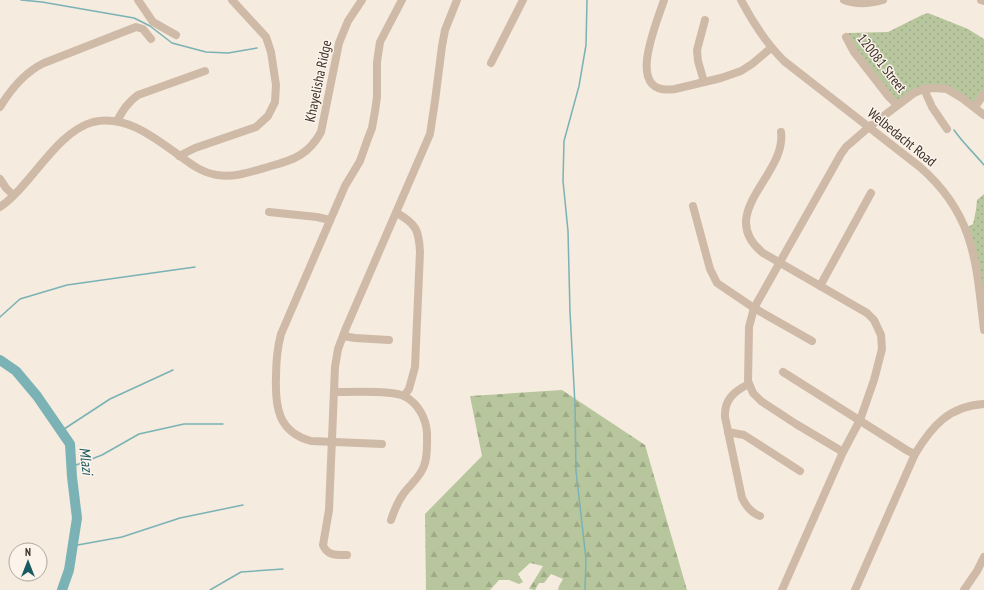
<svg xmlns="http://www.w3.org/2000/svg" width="984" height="590" viewBox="0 0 984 590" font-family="'PT Sans Narrow',sans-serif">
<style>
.green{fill:url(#green-dots)}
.forest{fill:url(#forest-firs)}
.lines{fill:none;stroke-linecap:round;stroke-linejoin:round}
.stream{stroke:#7ab2b5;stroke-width:1.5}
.river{stroke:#7ab2b5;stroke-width:10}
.minor{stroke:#cfbaa8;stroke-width:8}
.labels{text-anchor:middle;stroke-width:3;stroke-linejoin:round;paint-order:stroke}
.street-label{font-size:14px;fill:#3b2f29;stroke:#fcf4eb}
.water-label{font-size:15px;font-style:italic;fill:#1a5b61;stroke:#fcf4eb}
</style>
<defs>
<pattern id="green-dots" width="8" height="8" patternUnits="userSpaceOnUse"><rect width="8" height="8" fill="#b7c69c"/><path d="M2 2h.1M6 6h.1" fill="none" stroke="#9eaa86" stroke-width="1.8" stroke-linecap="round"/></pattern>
<pattern id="forest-firs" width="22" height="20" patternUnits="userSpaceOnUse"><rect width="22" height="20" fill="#b7c69c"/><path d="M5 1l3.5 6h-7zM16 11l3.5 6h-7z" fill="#9eaa86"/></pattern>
</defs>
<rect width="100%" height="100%" fill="#f5ebde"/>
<g class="green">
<polygon points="928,13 968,29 984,39 984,95 975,107 935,87 899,104 847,37 848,33 888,32 922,15"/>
<polygon points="984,194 984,320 966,228 973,224 976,210 977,200"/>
</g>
<polygon class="forest" points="562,390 645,445 687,590 558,590 559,586 563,579 551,574 544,583 539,583 535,590 529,589 543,566 530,563 518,574 523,582 519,584 509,580 499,580 490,590 426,590 425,514 482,456 470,396"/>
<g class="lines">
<g class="stream">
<polyline points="21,0 42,2 134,18 150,26 172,43 206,52 228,53 257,48"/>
<path d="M954 130C963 143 974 153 984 165"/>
<polyline points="0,317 20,299 67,285 195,267"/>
<polyline points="61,431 110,399 173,370"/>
<polyline points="71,467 102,455 139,434 184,424 223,424"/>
<polyline points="72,546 122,537 180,518 243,505"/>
<polyline points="210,590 241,572 283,569"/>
<polyline points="585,590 586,559 576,471 575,405 570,312 568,231 563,181 564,141 579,86 586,45 587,0"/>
</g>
<polyline class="river" points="0,360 16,371 37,396 70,444 72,477 77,518 69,570 62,590"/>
<g class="minor">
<polyline points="138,0 153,22 176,35"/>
<path d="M664 0C657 23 623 97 675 89L721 78 741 71 752 64 771 48"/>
<path d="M741 0C753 23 766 43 784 61L920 167C975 215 976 262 984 330"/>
<path d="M844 0C857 5 869 4 883 0"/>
<polyline points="981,0 984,1"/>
<polyline points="846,37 854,52 889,97 895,103 899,104"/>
<polyline points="491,63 523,0"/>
<polyline points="704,82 698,61 697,50 705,20"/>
<polyline points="924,89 932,107 947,129"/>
<path d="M0 107C11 89 25 72 44 63L136 27 143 29 151 39"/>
<polyline points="975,107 984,94"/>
<path d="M117 121C123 110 128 102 138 95L205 71"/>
<path d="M781 132C787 175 714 213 763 253L867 313 874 320 881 335 882 349 874 380 860 420 843 452 782 590"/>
<polyline points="179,156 195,148 256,127 268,116 275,102 276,85 271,52 266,37 232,0"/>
<polyline points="0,179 6,188 13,195"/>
<polyline points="693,206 710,269 717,283 754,308 812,341"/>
<path d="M0 207C31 186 56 132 93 122 126 114 155 138 180 156 192 165 203 173 217 175 236 178 253 171 271 166 294 160 309 154 321 132L339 43 348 21 362 0"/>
<polyline points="269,212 317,217 330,220"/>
<path d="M397 213C416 224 419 230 420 252L415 367 409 389 404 396"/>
<polyline points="820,286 871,193"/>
<polyline points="343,336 355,338 389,340"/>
<polyline points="783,372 908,451 915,454"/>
<path d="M749 384C734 391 724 400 725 417L742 498C746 506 751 513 760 516"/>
<path d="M334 392C349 392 392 390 404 396 418 403 426 418 427 433 427 444 428 456 424 466 420 477 411 484 404 493 398 501 394 511 391 520"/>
<polyline points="728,432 744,435 800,471"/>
<path d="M382 444 311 441C278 432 275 407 276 377 276 363 277 349 281 334L345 186 360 161 367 141 372 128 375 111 377 97V62L380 42 402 0"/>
<polyline points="843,452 796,424 761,401 753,393 748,381 749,327 754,308 841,154 846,147 869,127 914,93 924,89 935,88 947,89 962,98 984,115"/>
<path d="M347 555C337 555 327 556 323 545L329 510 335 367 338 349 346 328 430 134 435 101 442 46 445 30 457 0"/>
<path d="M855 590 915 454C932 426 949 406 984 404"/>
<polyline points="964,590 977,571 984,557"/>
</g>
</g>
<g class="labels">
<g class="street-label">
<text transform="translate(882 63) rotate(52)" y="5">120081 Street</text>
<text transform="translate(318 81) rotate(-78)" y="5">Khayelisha Ridge</text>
<text transform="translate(902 137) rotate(39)" y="5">Welbedacht Road</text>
</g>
<g class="water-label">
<text transform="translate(86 461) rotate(83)" y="5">Mlazi</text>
</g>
</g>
<g transform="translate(28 562)"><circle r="19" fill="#fcf4eb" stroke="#afa59d"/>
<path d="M0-3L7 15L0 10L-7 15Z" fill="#1a5b61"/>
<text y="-6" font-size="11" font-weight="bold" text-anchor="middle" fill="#3b2f29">N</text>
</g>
</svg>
